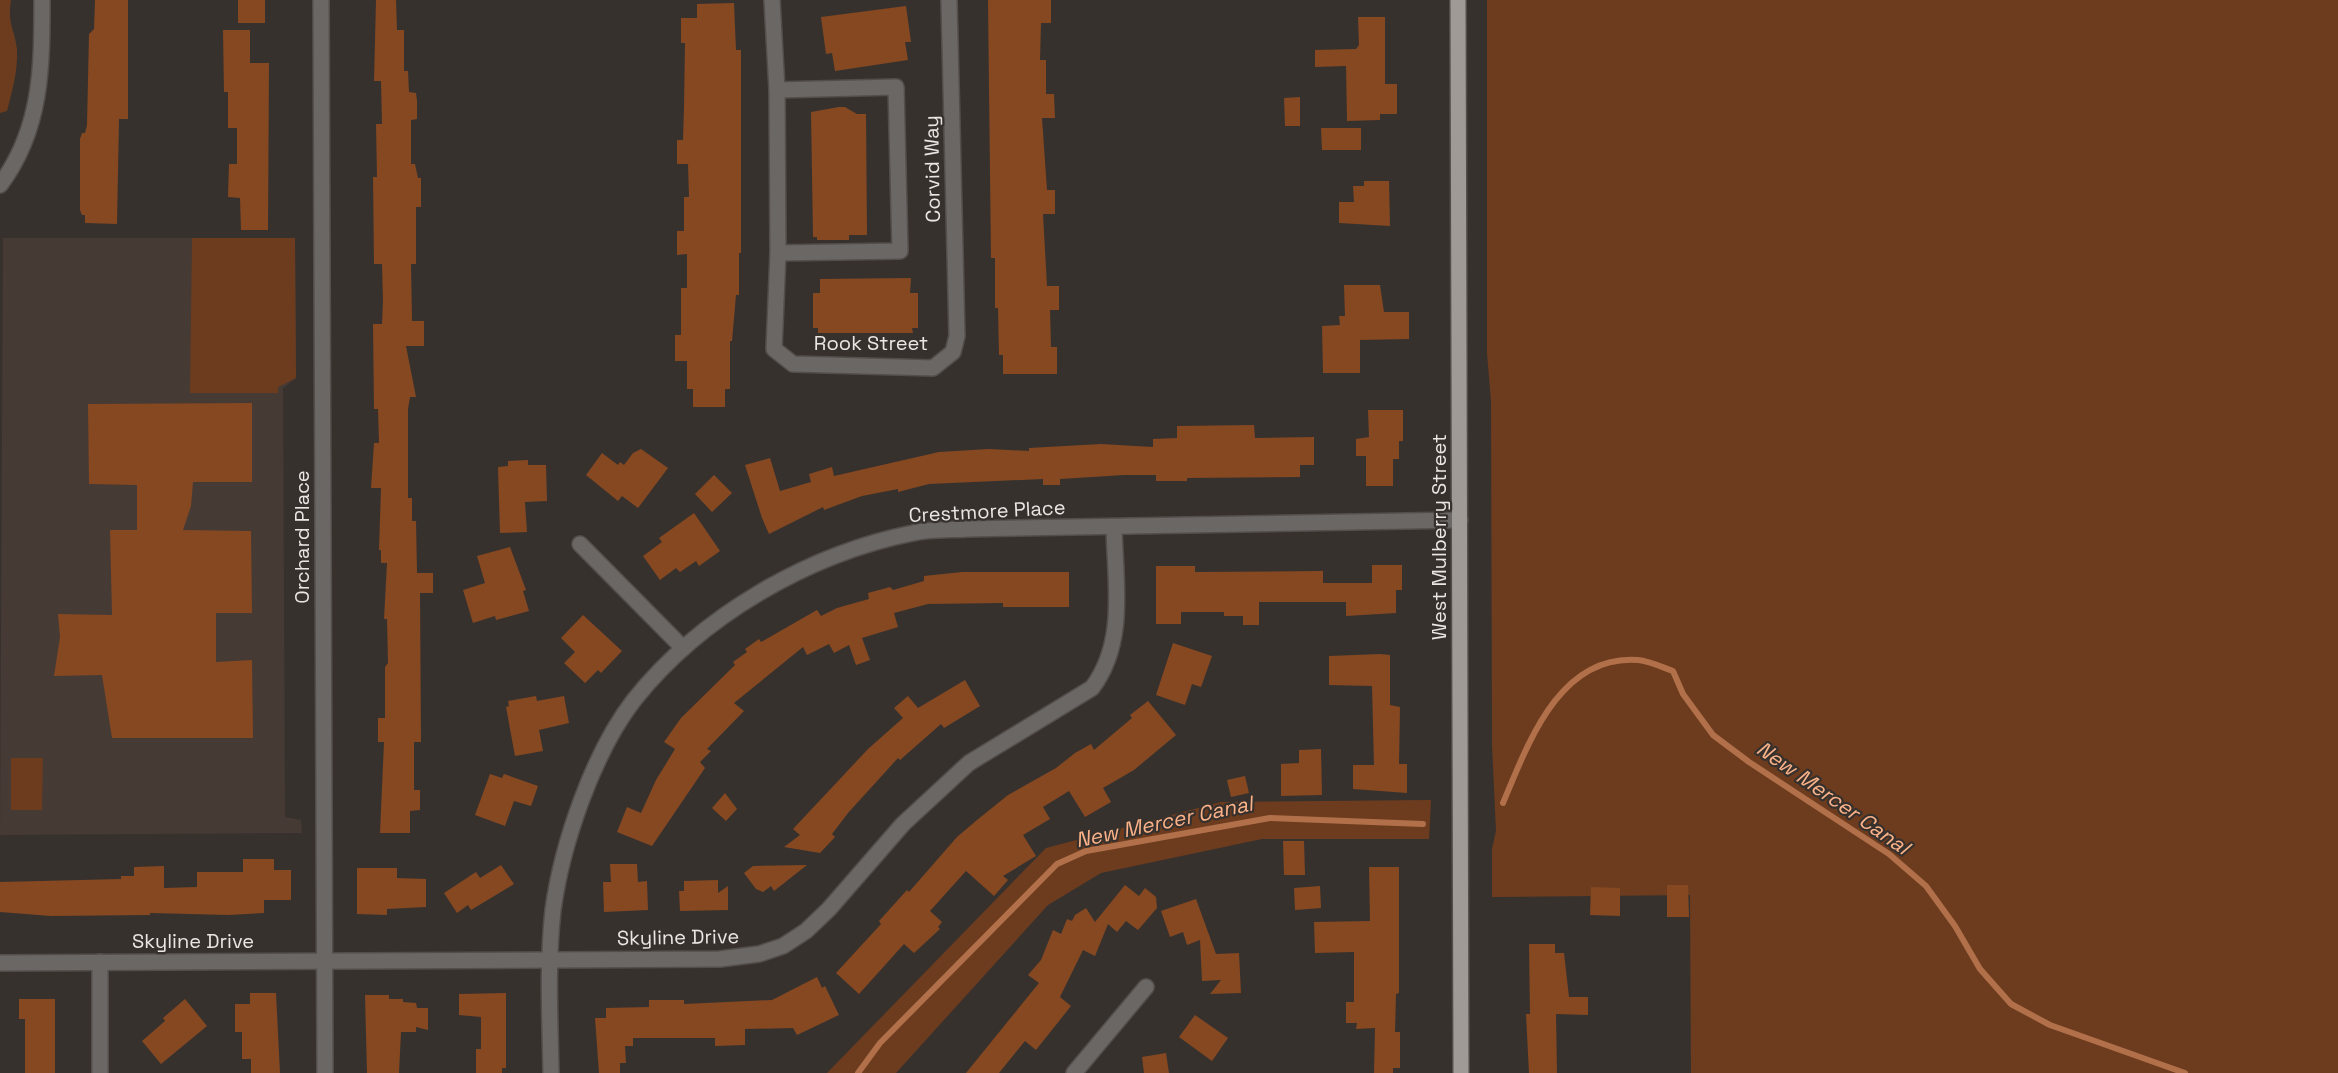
<svg xmlns="http://www.w3.org/2000/svg" width="2338" height="1073" viewBox="0 0 2338 1073" font-family="'Space Grotesk',sans-serif">
<style>
.built{fill:#463a35}
.green{fill:#6d3c1e}
.lines{fill:none;stroke-linecap:round;stroke-linejoin:round}
.stream{stroke:#b1704a;stroke-width:6}
.building{fill:#854821}
.minor-casing{stroke:#544e4b;stroke-width:18}
.major-casing{stroke:#544e4b;stroke-width:18}
.minor{stroke:#6a6765;stroke-width:15}
.major{stroke:#a09a97;stroke-width:15}
.labels{text-anchor:middle;stroke-width:4.5;stroke-linejoin:round;paint-order:stroke}
.street-label{font-size:20px;fill:#eae6e4;stroke:#37312e}
.water-label{font-size:21px;font-style:italic;fill:#fbb288;stroke:#37312e}
</style>
<rect width="100%" height="100%" fill="#37312e"/>
<polygon class="built" points="3,238 295,238 296,378 283,388 285,817 301,820 302,833 0,835"/>
<g class="green">
<path d="M0 0H11C7 25 15 29 17 50 18 71 12 91 7 111L0 113Z"/>
<polygon points="1487,0 2338,0 2338,1073 1691,1073 1690,895 1492,897 1492,849 1496,831 1492,745 1491,401 1487,353"/>
<polygon points="192,238 295,238 296,378 278,387 278,393 190,393"/>
<polygon points="11,758 43,758 42,810 11,810"/>
<polygon points="1431,800 1429,839 1262,839 1101,873 1048,905 896,1073 827,1073 1046,848 1221,802"/>
</g>
<g class="lines">
<g class="stream">
<path d="M1503 803C1528 744 1559 654 1638 660 1649 661 1662 667 1673 671L1683 694 1713 735 1749 762 1889 854 1926 886 1955 926 1980 969 2011 1004 2050 1025 2185 1073"/>
<polyline points="858,1073 880,1043 1057,864 1086,851 1270,818 1423,824"/>
</g>
</g>
<g class="building">
<polygon points="95,0 128,0 128,119 119,119 117,224 85,223 85,215 82,215 80,210 80,139 82,133 85,133 87,125 89,34 94,29"/>
<rect x="238" y="0" width="27" height="23"/>
<polygon points="376,0 396,0 397,30 404,30 404,71 408,71 409,92 416,93 417,101 417,119 411,120 411,164 415,164 418,178 421,178 421,207 416,207 416,264 411,264 412,321 424,321 424,346 406,346 416,397 410,397 408,409 408,498 412,498 412,521 416,521 417,573 433,573 433,593 420,593 421,742 414,742 414,790 420,790 420,810 410,811 410,833 380,833 384,742 378,742 378,718 385,718 385,667 388,663 387,619 384,619 387,563 381,563 381,550 379,550 381,488 371,488 374,443 379,443 378,409 374,409 373,324 382,324 383,301 382,264 374,264 373,177 377,177 376,124 382,124 381,81 374,81"/>
<polygon points="988,0 1051,0 1051,23 1041,23 1040,60 1046,60 1046,94 1054,94 1055,118 1042,118 1047,190 1055,190 1055,214 1043,214 1047,286 1059,286 1059,310 1050,310 1051,347 1057,347 1057,374 1003,374 1003,355 999,355 998,308 995,308 995,258 991,258"/>
<polygon points="734,3 736,50 741,50 741,253 739,253 739,295 736,295 732,341 730,341 730,389 725,389 725,407 693,407 693,389 687,389 687,361 675,361 675,335 681,335 681,288 687,288 687,254 677,255 677,231 684,231 684,197 689,197 688,164 677,164 677,140 683,140 684,107 685,43 681,43 681,18 697,18 697,4"/>
<polygon points="906,6 911,42 905,42 908,60 835,71 832,53 826,54 821,17"/>
<polygon points="1358,17 1385,17 1385,84 1397,84 1397,114 1380,114 1380,120 1347,121 1346,66 1315,67 1315,50 1356,49 1359,45"/>
<polygon points="223,30 250,30 250,63 269,63 268,230 241,230 240,198 228,197 229,164 237,164 237,128 228,128 228,92 224,92"/>
<polygon points="1300,97 1300,126 1285,126 1284,98"/>
<polygon points="839,107 845,107 857,114 866,114 867,235 849,235 849,240 817,240 817,237 813,237 811,112"/>
<polygon points="1321,128 1361,128 1361,150 1322,150"/>
<polygon points="1364,181 1389,181 1390,226 1339,223 1339,202 1354,202 1353,186 1364,186"/>
<polygon points="911,278 910,293 918,293 918,328 912,328 913,333 818,333 818,328 813,328 813,293 820,293 820,279"/>
<polygon points="1344,285 1380,285 1384,312 1409,312 1409,339 1360,340 1360,373 1323,373 1322,326 1340,325 1339,316 1345,316"/>
<polygon points="252,403 252,482 193,482 191,506 183,530 251,531 252,613 216,613 216,662 252,660 253,738 112,738 102,675 54,676 60,637 58,614 112,615 110,530 137,530 137,485 89,484 88,404"/>
<polygon points="1368,410 1403,410 1403,441 1399,441 1399,459 1393,459 1393,486 1366,486 1366,456 1356,456 1356,439 1369,437"/>
<polygon points="1254,425 1255,438 1314,437 1314,465 1300,465 1300,477 1187,478 1187,481 1156,481 1156,475 1124,475 1060,479 1060,485 1043,485 1043,479 929,484 898,492 898,489 862,496 824,510 823,507 769,534 762,518 745,465 770,458 780,491 811,482 809,474 832,467 834,476 939,452 989,449 1029,451 1029,448 1101,444 1153,447 1153,439 1177,438 1177,426"/>
<polygon points="641,449 668,468 638,508 622,496 618,501 586,475 602,453 618,465 620,462 624,465 633,453"/>
<polygon points="528,460 528,465 546,465 547,501 525,502 527,532 500,533 498,467 508,466 508,461"/>
<polygon points="714,475 732,493 712,512 695,494"/>
<polygon points="694,513 720,551 699,566 696,561 680,572 676,568 660,580 643,556 662,542 659,538"/>
<polygon points="510,547 526,590 523,591 529,611 496,620 495,616 473,623 463,590 485,583 477,556"/>
<polygon points="1372,565 1402,565 1402,590 1396,590 1396,613 1346,616 1346,602 1259,602 1259,625 1243,625 1243,616 1224,616 1224,612 1181,612 1181,624 1156,624 1156,566 1195,566 1195,572 1323,571 1323,583 1372,583"/>
<polygon points="962,572 1069,572 1069,607 1003,607 1003,603 928,604 894,613 898,627 862,638 870,660 856,665 849,645 834,653 829,644 807,655 803,647 734,703 744,711 707,749 711,751 700,762 705,768 652,846 617,832 627,807 641,813 656,780 675,749 664,742 681,718 735,665 733,662 747,652 745,649 759,639 761,642 817,610 821,616 837,608 869,599 868,593 890,587 893,590 924,581 924,576"/>
<polygon points="583,615 622,651 601,673 598,670 585,683 564,663 575,652 561,638"/>
<polygon points="1173,643 1212,656 1201,687 1192,684 1185,705 1156,695"/>
<polygon points="1380,654 1390,655 1390,705 1400,707 1399,764 1407,764 1407,793 1353,789 1353,765 1374,765 1372,686 1329,685 1329,656"/>
<polygon points="965,680 980,706 944,728 941,724 900,760 898,758 848,813 832,834 835,837 820,853 784,847 800,835 793,829 824,796 868,749 903,718 894,708 908,696 918,708"/>
<polygon points="536,696 537,701 564,696 569,723 539,730 543,751 515,756 506,707 509,706 508,701"/>
<polygon points="1148,701 1176,735 1134,770 1103,788 1111,802 1085,817 1069,791 1043,807 1050,819 1023,835 1036,856 1003,876 1008,880 994,896 966,871 930,911 942,922 938,927 940,929 914,953 904,944 859,994 836,973 881,924 879,921 907,890 909,892 957,837 977,820 1008,795 1056,768 1075,753 1091,744 1094,750 1132,718 1130,715"/>
<polygon points="1321,749 1322,795 1281,796 1281,764 1299,763 1299,750"/>
<polygon points="490,774 502,778 504,774 538,786 531,806 514,801 505,826 475,815"/>
<polygon points="1245,776 1249,793 1231,797 1227,780"/>
<polygon points="725,793 737,809 726,821 712,808"/>
<polygon points="1283,841 1304,841 1305,875 1284,875"/>
<polygon points="243,859 274,859 274,870 291,870 291,900 264,900 264,913 228,915 150,913 150,915 51,916 0,912 0,882 121,879 121,876 134,876 134,867 164,866 164,888 197,887 197,872 243,872"/>
<polygon points="610,864 637,864 638,882 647,881 648,910 604,912 603,882 611,882"/>
<polygon points="501,865 514,884 471,910 468,905 457,913 444,893 476,872 480,878"/>
<polygon points="807,865 774,891 771,886 763,892 756,889 744,873 753,866"/>
<polygon points="1369,867 1399,867 1399,993 1396,994 1395,1032 1400,1032 1400,1068 1393,1068 1393,1073 1374,1073 1375,1028 1356,1029 1357,1023 1346,1023 1346,1002 1354,1002 1354,952 1315,953 1314,922 1370,921"/>
<polygon points="357,868 397,868 397,878 426,879 426,907 387,909 387,915 357,914"/>
<polygon points="718,880 718,893 728,886 728,910 680,911 679,891 684,891 684,881"/>
<polygon points="1125,885 1139,896 1145,888 1156,897 1157,908 1138,930 1126,921 1117,932 1108,924 1095,956 1083,950 1060,997 1071,1006 1036,1050 1025,1041 999,1073 966,1073 1039,983 1028,975 1041,960 1053,930 1061,934 1067,919 1072,921 1075,915 1086,908 1095,922"/>
<polygon points="1667,885 1688,885 1689,917 1667,917"/>
<polygon points="1320,886 1321,908 1295,910 1294,888"/>
<polygon points="1591,887 1620,888 1620,916 1590,915"/>
<polygon points="1196,899 1216,954 1239,953 1241,993 1210,994 1221,980 1202,981 1200,940 1187,945 1183,932 1170,937 1161,911"/>
<polygon points="1529,944 1555,944 1555,953 1564,953 1569,997 1588,997 1588,1015 1556,1014 1557,1073 1529,1073 1526,1014 1530,1014"/>
<polygon points="817,977 822,988 825,986 839,1015 797,1035 793,1028 745,1029 745,1045 715,1046 715,1038 633,1038 633,1046 625,1046 626,1063 620,1063 620,1073 599,1073 595,1018 606,1018 606,1008 649,1007 649,1000 684,1000 684,1004 772,1000"/>
<polygon points="250,993 276,993 280,1073 251,1073 251,1059 242,1059 242,1032 235,1032 235,1004 250,1004"/>
<polygon points="506,993 506,1068 502,1068 502,1073 476,1073 476,1049 481,1049 481,1017 459,1015 459,994"/>
<polygon points="365,995 389,995 389,999 403,999 403,1002 416,1003 417,1008 428,1008 428,1030 416,1027 416,1032 401,1032 399,1073 367,1073"/>
<polygon points="19,999 55,999 55,1073 25,1073 25,1019 19,1019"/>
<polygon points="185,999 207,1026 161,1064 142,1041 165,1021 163,1018"/>
<polygon points="1195,1015 1228,1038 1212,1061 1179,1037"/>
<polygon points="1166,1053 1169,1073 1144,1073 1142,1057"/>
</g>
<g class="lines">
<defs>
<g id="minor">
<polyline points="321,0 325,1073"/>
<polyline points="772,0 777,90 778,253 774,349 793,364 933,368 953,352 957,336 949,0"/>
<polyline points="777,90 896,87 900,251 778,253"/>
<path d="M0 185C42 129 42 67 42 0"/>
<polyline points="580,544 683,648"/>
<path d="M0 963 720 959 759 954 783 946 806 931 829 909 903 824 969 763 1092 688C1127 642 1115 581 1114 527"/>
<polyline points="100,1073 100,962"/>
<path d="M551 1073C550 1019 547 964 553 910 562 844 593 753 634 700 701 616 808 554 913 533 930 529 949 530 967 529L1460 520"/>
<polyline points="1074,1073 1146,987"/>
</g>
<polyline id="major" points="1458,0 1461,1073"/>
</defs>
<use href="#minor" class="minor-casing"/>
<use href="#major" class="major-casing"/>
<use href="#minor" class="minor"/>
<use href="#major" class="major"/>
</g>
<g class="labels">
<g class="street-label">
<text transform="translate(932 169) rotate(-91)" y="7">Corvid Way</text>
<text x="871" y="350">Rook Street</text>
<text transform="translate(987 511) rotate(-3)" y="7">Crestmore Place</text>
<text transform="translate(302 537) rotate(-90)" y="7">Orchard Place</text>
<text transform="translate(1439 537) rotate(-90)" y="7">West Mulberry Street</text>
<text transform="translate(678 937) rotate(-1)" y="7">Skyline Drive</text>
<text x="193" y="948">Skyline Drive</text>
</g>
<g class="water-label">
<text transform="translate(1833 798) rotate(35)" y="7">New Mercer Canal</text>
<text transform="translate(1164 822) rotate(-12)" y="7">New Mercer Canal</text>
</g>
</g>
</svg>
